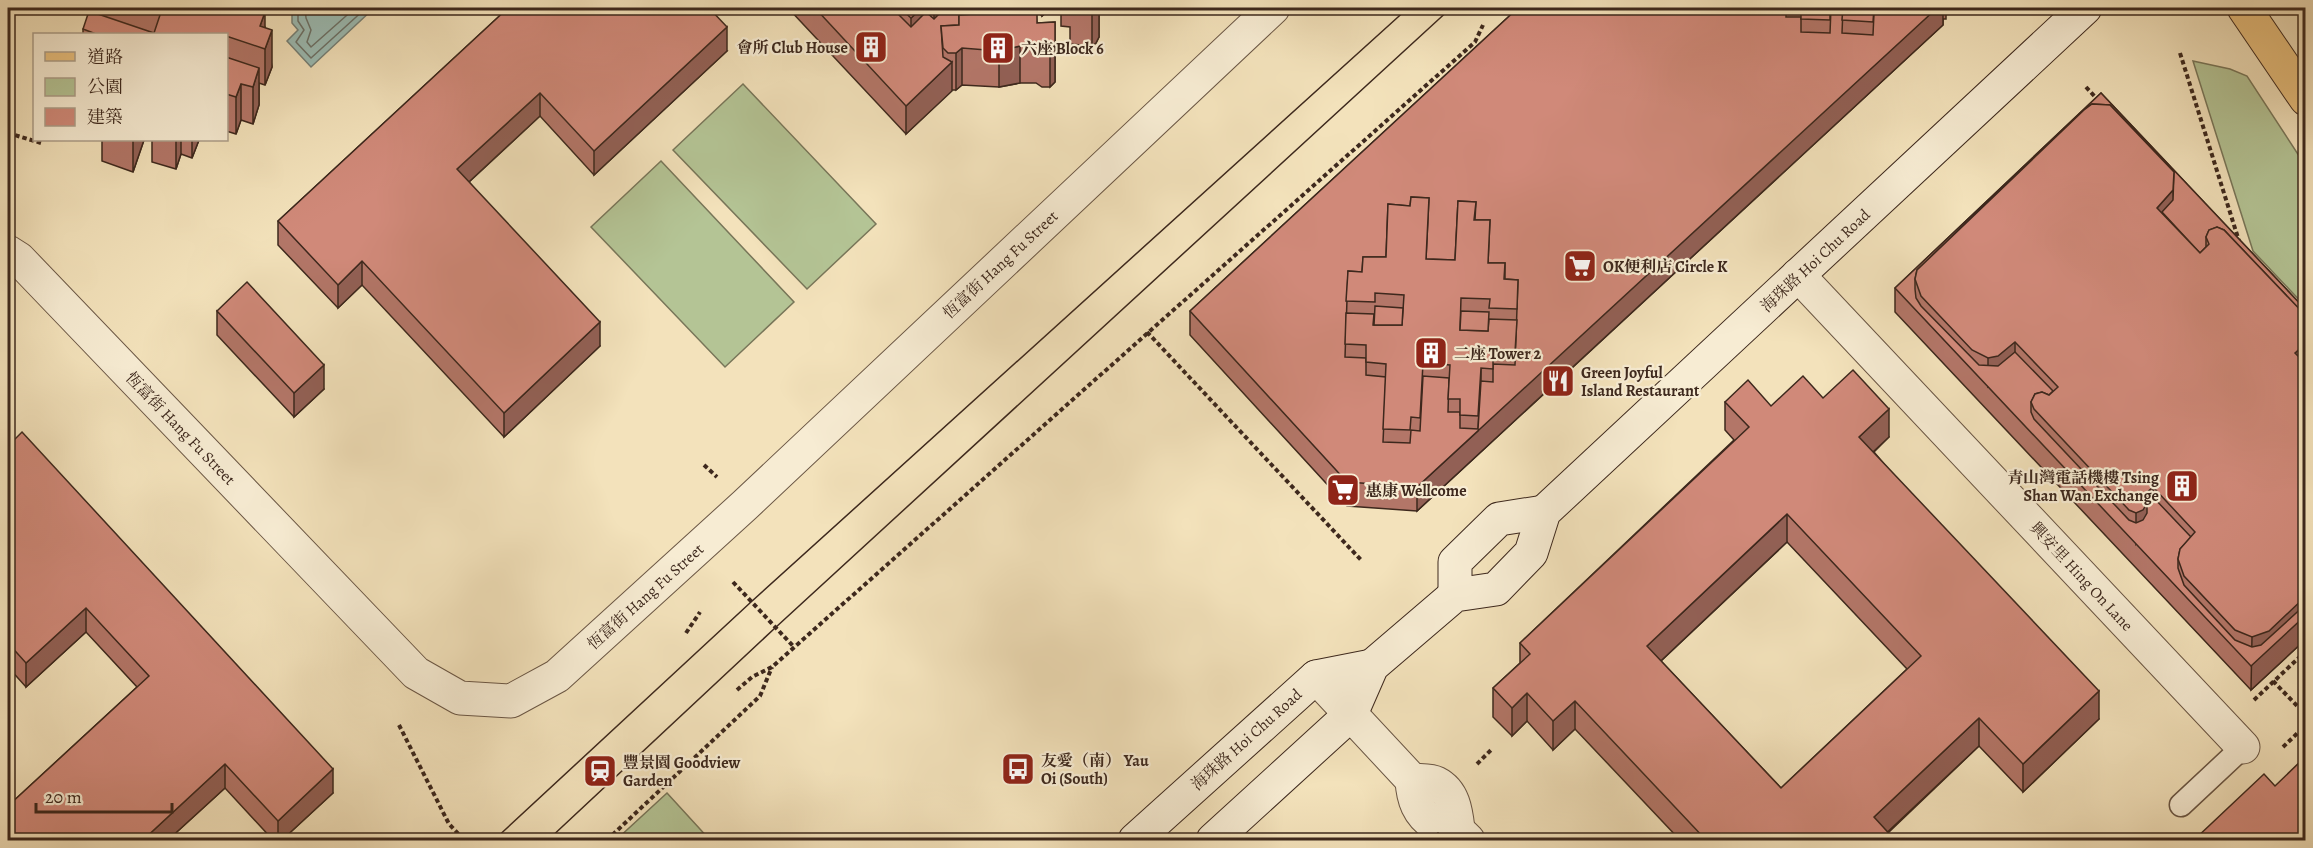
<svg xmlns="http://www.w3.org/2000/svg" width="2313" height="848" viewBox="0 0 2313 848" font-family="Alegreya,'Noto Serif TC',serif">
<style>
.green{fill:#b4c495;stroke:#787659;stroke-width:1.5}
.water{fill:#9cbdb5;stroke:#768178;stroke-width:1.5}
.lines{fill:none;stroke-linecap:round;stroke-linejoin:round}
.shore{stroke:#6c7269;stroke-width:1.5}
.lane-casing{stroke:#6a5644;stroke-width:25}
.street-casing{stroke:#6a5644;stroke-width:35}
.secondary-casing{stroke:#3d281d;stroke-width:35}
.primary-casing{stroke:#3d281d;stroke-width:35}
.path{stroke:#3d281d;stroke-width:4;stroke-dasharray:4.5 3;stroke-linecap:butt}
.lane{stroke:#f7ecd3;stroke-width:22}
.street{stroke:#f7ecd3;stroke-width:33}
.secondary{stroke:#f7ecd3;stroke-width:33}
.primary{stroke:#eac17e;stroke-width:33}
.tram{stroke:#3d281d;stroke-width:1.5}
.wall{fill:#b37668;stroke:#3d281d;stroke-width:1.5;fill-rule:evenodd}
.shaded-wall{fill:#926055;stroke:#3d281d;stroke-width:1.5}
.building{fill:#d08979;stroke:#3d281d;stroke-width:1.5;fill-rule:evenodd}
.labels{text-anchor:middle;stroke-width:4.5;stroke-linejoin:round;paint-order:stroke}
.poi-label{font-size:16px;font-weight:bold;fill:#3d281d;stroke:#f7ecd3;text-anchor:start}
.street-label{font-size:16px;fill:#3d281d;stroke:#f7ecd3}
</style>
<rect width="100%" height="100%" fill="#f3e2bb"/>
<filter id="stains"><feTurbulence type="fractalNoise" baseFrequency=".00333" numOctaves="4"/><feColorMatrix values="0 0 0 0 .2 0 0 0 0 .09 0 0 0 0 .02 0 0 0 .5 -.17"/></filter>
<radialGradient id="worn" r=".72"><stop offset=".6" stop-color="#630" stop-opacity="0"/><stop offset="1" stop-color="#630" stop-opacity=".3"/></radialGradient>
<g class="green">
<polygon points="2193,61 2230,69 2247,76 2305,165 2305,306 2253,251"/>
<polygon points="743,84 876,224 807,289 673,150"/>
<polygon points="661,161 794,302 725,367 591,227"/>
<polygon points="667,793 710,840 616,840"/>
</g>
<polygon class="water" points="292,8 374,8 311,67 287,41 298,30 292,23"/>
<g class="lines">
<g class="shore">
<polyline points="298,8 298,21 304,30 296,42 311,58 366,8"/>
<polyline points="305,8 306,18 311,30 307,42 311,47 355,8"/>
</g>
<defs>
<polyline id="lane" points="2181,805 2243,747"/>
<g id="street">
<polyline points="8,252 19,259 416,673 460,698 511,701 557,676 745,505 1273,8"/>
<polyline points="1798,275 2243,747"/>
<path d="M1316 677 1412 780C1418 781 1430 780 1436 783 1454 792 1456 812 1458 829"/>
<path d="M1412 780C1413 799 1418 814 1435 825 1448 834 1451 822 1468 840"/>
</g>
<g id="secondary">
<polyline points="1455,595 1455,562 1499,519 1544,512"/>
<polyline points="1135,840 1316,677 1372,666"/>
<polyline points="1213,840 1351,714 1372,666 1455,595 1496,589 1531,553 1544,512 2085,8"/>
</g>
<polyline id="primary" points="2244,8 2306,99"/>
</defs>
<use href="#lane" class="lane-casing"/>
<use href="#street" class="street-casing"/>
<use href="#secondary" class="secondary-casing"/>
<use href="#primary" class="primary-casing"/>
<g class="path">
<polyline points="2180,53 2239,241"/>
<polyline points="2086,87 2098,100"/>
<polyline points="8,133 41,143"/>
<polyline points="1147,332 1361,560"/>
<polyline points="704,465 717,477"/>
<polyline points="733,582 793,646"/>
<polyline points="686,633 700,612"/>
<polyline points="2273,681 2306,715"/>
<polyline points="737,690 752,677 772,667 1475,42 1483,25"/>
<polyline points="2254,700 2306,651"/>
<polyline points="399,725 449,824 464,840"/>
<polyline points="2283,747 2306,725"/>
<polyline points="1477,764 1491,750"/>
<polyline points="607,840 760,696 772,667"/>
</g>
<use href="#lane" class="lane"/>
<use href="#street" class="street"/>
<use href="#secondary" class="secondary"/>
<use href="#primary" class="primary"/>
<g class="tram">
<polyline points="494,840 751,602 1408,8"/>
<polyline points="548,840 775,628 1451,8"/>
</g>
</g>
<g class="wall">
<polygon points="96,8 253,8 265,27 272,67 265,85 259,83 259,105 253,124 241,120 236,134 226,131 226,34 83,34 83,29 96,13"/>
<polygon points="508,8 727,51 594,175 540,116 469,182 600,346 504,437 362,285 338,308 278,245 278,221"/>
<polygon points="788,8 1099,8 1099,37 1096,43 1092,46 1070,44 1070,27 1061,26 1061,11 1049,10 1042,16 1037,12 1036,12 1037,23 1055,22 1055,82 1050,87 1042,87 1036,83 1020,83 999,87 962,85 956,90 952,90 906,134"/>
<polygon points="1518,8 1946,8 1946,19 1943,19 1943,25 1417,511 1347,506 1190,335 1190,311"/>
<polygon points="2101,93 2306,310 2306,639 2251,690 1895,312 1895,288"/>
<polygon points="102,140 144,140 133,172 102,161"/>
<polygon points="152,140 199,140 192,158 181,154 176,169 152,162"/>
<polygon points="217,311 324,389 294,417 217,335"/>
<path d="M1823 398 1889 437 1874 452 2099 719 2023 792 1979 746 1888 833 1895 840H1680L1575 729 1553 750 1527 721 1512 736 1493 717V688L1520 663V643L1734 440 1725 430V402L1771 406ZM1787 542 1907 669 1781 788 1661 661Z"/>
<polygon points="8,446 333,793 282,840 273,840 225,788 168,840 8,840 8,806 137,687 86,632 26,687 8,667"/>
</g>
<g class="shaded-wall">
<polygon points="922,8 926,8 926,40 911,55 911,18"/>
<polygon points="937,8 959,8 934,47 934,11"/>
<polygon points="1021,8 1037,8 1037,12 1028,20 1021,37"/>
<polygon points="1042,8 1049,8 1049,10 1042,16"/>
<polygon points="1093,8 1099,8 1099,37 1096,43 1092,46 1092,9"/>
<polygon points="1937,8 1943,8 1943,25 1417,511 1417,487 1478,431 1481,368 1481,405"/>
<polygon points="265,12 265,49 272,30 272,67 265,85 265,49 260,26"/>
<polygon points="727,27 727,51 594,175 594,151"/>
<polygon points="1055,45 1055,82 1050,87 1050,51"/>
<polygon points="1020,46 1020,83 999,87 999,51"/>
<polygon points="962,48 962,85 956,90 956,53"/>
<polygon points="952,62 952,91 906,134 906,106"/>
<polygon points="259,68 259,105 253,124 253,87"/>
<polygon points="241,84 241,120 236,134 236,97"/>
<polygon points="540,93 540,116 457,193 457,169"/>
<polygon points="133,140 144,140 133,172"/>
<polygon points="176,140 181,140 181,154 176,169"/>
<polygon points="192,140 199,140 192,158"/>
<polygon points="2173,190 2174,206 2168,229 2157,208"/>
<polygon points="362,261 362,285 338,308 338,285"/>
<polygon points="600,322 600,346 504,437 504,413"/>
<polygon points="2015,342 2015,375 1988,387 1988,358"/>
<polygon points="2304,345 2304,372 2295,353"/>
<polygon points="324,365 324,389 294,417 294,393"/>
<polygon points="1889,409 1889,437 1859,465 1859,437"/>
<polygon points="2153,487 2153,521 2136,544 2136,513 2144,495"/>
<polygon points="1787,514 1787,542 1647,674 1647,646"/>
<polygon points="2306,596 2306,639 2251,690 2252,637"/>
<polygon points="86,608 86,632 26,687 26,663"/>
<polygon points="2099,691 2099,719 2023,792 2023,764"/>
<polygon points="1527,693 1527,721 1512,736 1512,708"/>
<polygon points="1575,701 1575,729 1553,750 1553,721"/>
<polygon points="1979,718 1979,746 1879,840 1874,817"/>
<polygon points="225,764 225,788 168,840 143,840"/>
<polygon points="333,769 333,793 282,840 278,840 278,821"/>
</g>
<g class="building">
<polygon points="146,8 253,8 265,12 260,26 272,30 265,49 226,36 226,34 96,34 83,29 89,11 154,33 161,12"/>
<polygon points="508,8 709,8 727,27 594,151 540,93 457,169 600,322 504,413 362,261 338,285 278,221"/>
<polygon points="815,8 892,8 911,27 926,12 934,19 945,8 972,8 974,10 974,14 959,15 959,25 941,26 943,57 952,62 906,106"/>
<polygon points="900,8 922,8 911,18"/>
<polygon points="974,8 1021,8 1021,13 1037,12 1037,23 1055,22 1055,45 1050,51 1042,51 1036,46 1020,46 999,51 962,48 956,53 948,53 943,48 941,26 959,25 959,15 974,14"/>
<polygon points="1070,8 1094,8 1092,9"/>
<path d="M1518 8H1786V17H1801V32L1830 33 1831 8H1843L1842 33 1873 35 1874 13H1892V8H1937L1417 487 1347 482 1190 311ZM1411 197 1429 198 1426 259 1455 260 1458 201 1476 202 1475 220H1490L1488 263H1505V279L1518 280 1515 365 1493 364V382L1481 381 1478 429 1460 428V412H1448L1449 378 1423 376 1420 431 1411 430 1410 443 1383 442 1386 377 1366 375V358L1345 357 1348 271 1362 272 1363 257H1386L1388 204 1410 206Z"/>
<polygon points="1801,8 1830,8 1830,20 1801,19"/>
<polygon points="1843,8 1874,8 1873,22 1842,20"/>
<polygon points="226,57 259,68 253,87 241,84 236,97 226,94"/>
<polygon points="2101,93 2306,310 2306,316 2224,230 2217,227 2209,230 2206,237 2206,247 2200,253 2162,212 2173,200 2174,172 2110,105 2092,104 2084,110 1917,270 1915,279 1915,289 1916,298 1921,306 1979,365 1998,366 2015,352 2053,391 2049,395 2042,392 2035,394 2031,402 2031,412 2034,419 2129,520 2136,523 2143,520 2147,513 2147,503 2153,497 2191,537 2180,549 2178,559 2178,568 2184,585 2235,640 2252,647 2261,645 2306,604 2306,615 2251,666 1895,288"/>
<polygon points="2092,104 2110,105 2174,172 2173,190 2157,208 2200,253 2209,244 2206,237 2209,230 2217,227 2224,230 2306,316 2306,346 2304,345 2295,353 2306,364 2306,596 2269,631 2252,637 2235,630 2184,576 2178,559 2180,549 2195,532 2153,487 2144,495 2147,503 2143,510 2136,513 2129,510 2034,409 2031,402 2035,394 2042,392 2049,395 2058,387 2015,342 1998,356 1988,358 1972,350 1921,296 1915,279 1917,270 2084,110"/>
<polygon points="1411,197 1429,198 1426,259 1455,260 1458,201 1476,202 1474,220 1490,220 1488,263 1505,263 1504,279 1518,280 1517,309 1489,308 1490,299 1461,298 1460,330 1488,331 1489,319 1517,320 1515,352 1493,351 1493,369 1481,368 1478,416 1460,415 1460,399 1448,399 1450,365 1423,363 1420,418 1411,417 1410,430 1383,429 1386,364 1366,362 1366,345 1345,344 1346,313 1374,314 1373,325 1402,325 1404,295 1375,293 1375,302 1346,301 1348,271 1362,272 1363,257 1386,257 1388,204 1410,206"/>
<polygon points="247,282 324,365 294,393 217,311"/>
<polygon points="1375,306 1403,308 1402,325 1374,325"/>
<polygon points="1461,311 1489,312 1488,331 1460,330"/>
<polygon points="2304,355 2306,356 2306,364 2300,358"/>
<path d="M1853 370 1889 409 1859 437 2099 691 2023 764 1979 718 1874 817 1895 840H1706L1575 701 1553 721 1527 693 1512 708 1493 688 1530 654 1520 643 1749 427 1725 402 1748 380 1771 406 1803 376 1823 398ZM1787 514 1921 656 1781 788 1647 646Z"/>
<polygon points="22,432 333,769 278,821 225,764 143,840 19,840 8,828 8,806 149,676 86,608 26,663 8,643 8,446"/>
<polygon points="2305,757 2306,840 2194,840 2264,774 2275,786"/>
<polygon points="1438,833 1445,840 1430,840"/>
<polygon points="1374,837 1377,840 1370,840"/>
</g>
<defs>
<symbol id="building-square" viewBox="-11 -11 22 22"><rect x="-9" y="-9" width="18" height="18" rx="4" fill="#8f2418" stroke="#f7ecd3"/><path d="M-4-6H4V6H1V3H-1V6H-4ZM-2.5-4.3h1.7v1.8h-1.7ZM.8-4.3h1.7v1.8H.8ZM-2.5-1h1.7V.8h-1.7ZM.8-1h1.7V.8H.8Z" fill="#fff"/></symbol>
<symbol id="supermarket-square" viewBox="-11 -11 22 22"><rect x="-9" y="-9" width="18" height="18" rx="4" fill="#8f2418" stroke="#f7ecd3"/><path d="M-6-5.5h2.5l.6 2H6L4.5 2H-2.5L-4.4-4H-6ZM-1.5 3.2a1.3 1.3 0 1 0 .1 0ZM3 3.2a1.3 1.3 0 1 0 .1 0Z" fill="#fff"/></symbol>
<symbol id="restaurant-square" viewBox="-11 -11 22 22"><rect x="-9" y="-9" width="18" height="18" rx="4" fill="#8f2418" stroke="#f7ecd3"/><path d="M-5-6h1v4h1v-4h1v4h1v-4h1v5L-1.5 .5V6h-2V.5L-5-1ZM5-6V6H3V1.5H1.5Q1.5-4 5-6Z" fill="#fff"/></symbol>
<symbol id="bus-square" viewBox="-11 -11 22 22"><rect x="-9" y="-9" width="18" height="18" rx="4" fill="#8f2418" stroke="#f7ecd3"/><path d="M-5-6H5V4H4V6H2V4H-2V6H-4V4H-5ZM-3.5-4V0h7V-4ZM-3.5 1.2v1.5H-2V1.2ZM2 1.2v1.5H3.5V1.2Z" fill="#fff"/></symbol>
<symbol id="station-square" viewBox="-11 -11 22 22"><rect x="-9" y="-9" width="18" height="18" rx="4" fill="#8f2418" stroke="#f7ecd3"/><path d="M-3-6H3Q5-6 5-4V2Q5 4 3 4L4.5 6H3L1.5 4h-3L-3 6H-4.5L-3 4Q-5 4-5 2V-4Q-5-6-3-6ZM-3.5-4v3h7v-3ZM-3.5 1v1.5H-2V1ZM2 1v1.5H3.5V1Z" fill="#fff"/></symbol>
</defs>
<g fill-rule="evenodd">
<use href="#building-square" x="852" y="28" width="38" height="38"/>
<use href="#building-square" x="979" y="29" width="38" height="38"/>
<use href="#supermarket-square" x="1561" y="247" width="38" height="38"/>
<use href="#building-square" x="1412" y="334" width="38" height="38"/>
<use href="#restaurant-square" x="1539" y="362" width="38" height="38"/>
<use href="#building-square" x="2163" y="467" width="38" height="38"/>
<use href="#supermarket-square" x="1324" y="471" width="38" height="38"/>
<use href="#bus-square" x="999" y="750" width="38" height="38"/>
<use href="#station-square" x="581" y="752" width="38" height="38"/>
</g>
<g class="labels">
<g class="poi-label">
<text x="848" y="53" text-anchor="end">會所 Club House</text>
<text x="1021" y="54">六座 Block 6</text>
<text x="1603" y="272">OK便利店 Circle K</text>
<text x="1454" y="359">二座 Tower 2</text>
<text x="1581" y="378">Green Joyful<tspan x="1581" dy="18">Island Restaurant</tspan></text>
<text x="2159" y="483" text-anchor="end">青山灣電話機樓 Tsing<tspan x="2159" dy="18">Shan Wan Exchange</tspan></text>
<text x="1366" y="496">惠康 Wellcome</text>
<text x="1041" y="766">友愛（南） Yau<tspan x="1041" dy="18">Oi (South)</tspan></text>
<text x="623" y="768">豐景園 Goodview<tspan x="623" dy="18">Garden</tspan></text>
</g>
<g class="street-label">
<text transform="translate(1815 260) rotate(-43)" y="6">海珠路 Hoi Chu Road</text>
<text transform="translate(1000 264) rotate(-43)" y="6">恆富街 Hang Fu Street</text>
<text transform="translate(181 428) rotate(46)" y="6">恆富街 Hang Fu Street</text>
<text transform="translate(2082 576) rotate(47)" y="6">興安里 Hing On Lane</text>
<text transform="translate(645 596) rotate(-42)" y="6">恆富街 Hang Fu Street</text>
<text transform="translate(1246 739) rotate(-42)" y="6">海珠路 Hoi Chu Road</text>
</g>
</g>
<rect width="2313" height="848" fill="none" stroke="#f3e2bb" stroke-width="30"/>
<rect x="9" y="9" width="2295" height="830" fill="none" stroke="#3d281d" stroke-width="3"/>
<rect x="15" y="15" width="2283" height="818" fill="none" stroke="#3d281d" stroke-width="1.5"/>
<rect x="33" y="33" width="195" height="108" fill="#f7ecd3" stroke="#ad9e8a" stroke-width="1.5"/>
<rect x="45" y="52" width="30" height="9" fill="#eac17e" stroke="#ad9e8a" stroke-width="1.5"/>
<text x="87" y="63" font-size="18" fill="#3d281d">道路</text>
<rect x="45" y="78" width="30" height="18" fill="#b4c495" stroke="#ad9e8a" stroke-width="1.5"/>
<text x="87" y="93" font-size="18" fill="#3d281d">公園</text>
<rect x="45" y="108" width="30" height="18" fill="#d08979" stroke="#ad9e8a" stroke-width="1.5"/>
<text x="87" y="123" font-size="18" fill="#3d281d">建築</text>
<path d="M36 803v9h136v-9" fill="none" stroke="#3d281d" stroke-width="3"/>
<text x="45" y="803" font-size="18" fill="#3d281d" stroke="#f7ecd3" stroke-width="4.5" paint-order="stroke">20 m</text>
<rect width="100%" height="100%" filter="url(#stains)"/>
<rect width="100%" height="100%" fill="url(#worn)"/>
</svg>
